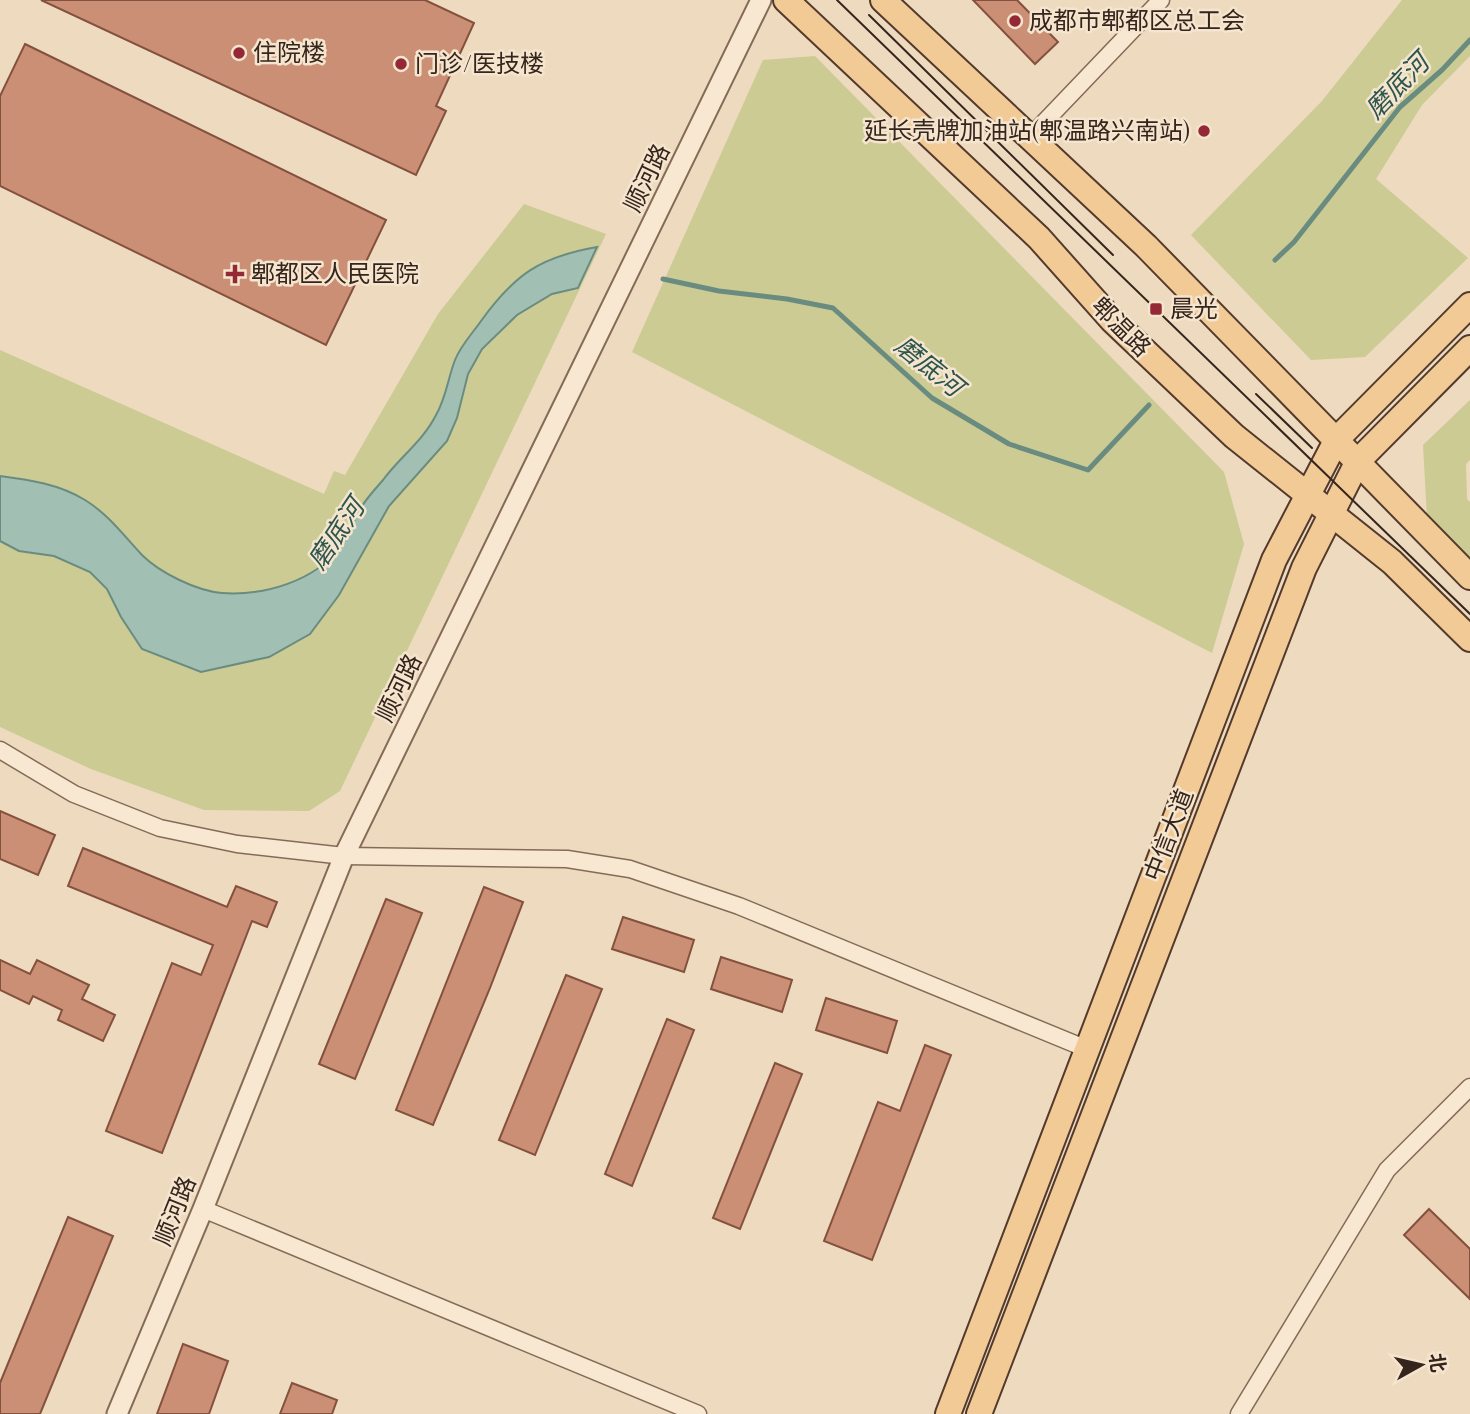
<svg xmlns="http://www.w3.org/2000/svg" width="1470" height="1414" viewBox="0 0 1470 1414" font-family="'Playfair Display','Noto Sans SC',serif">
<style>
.green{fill:#cbcb93}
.water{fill:#a2bfb3;stroke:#6a8c80;stroke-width:2}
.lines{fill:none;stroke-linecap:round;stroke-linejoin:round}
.stream{stroke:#6a8c80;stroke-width:5}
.building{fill:#cb8f75;stroke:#84513e;stroke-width:2}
.minor-casing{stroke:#856b57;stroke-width:19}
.tertiary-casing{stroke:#856b57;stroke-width:23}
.primary-casing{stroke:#533a2c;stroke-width:28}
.minor{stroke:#f8e8d1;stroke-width:16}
.tertiary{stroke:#f8e8d1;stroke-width:19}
.primary{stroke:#f1ca96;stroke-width:24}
.tram{stroke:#35251c;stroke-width:2}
.poi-dot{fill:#942835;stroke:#f5e5ce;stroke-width:2.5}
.labels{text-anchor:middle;stroke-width:5;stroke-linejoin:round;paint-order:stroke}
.poi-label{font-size:24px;fill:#35251c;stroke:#f5e5ce;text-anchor:start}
.street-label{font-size:24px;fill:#35251c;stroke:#f5e5ce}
.water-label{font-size:26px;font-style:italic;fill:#2b554d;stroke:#f5e5ce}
</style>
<rect width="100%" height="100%" fill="#eddabf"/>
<g class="green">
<polygon points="1402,0 1470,0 1470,56 1422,105 1376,179 1468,258 1365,357 1311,360 1191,235 1322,101"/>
<polygon points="815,56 1224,472 1244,544 1212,653 632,352 763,60"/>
<polygon points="524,204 606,234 340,791 309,811 204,810 91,769 0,727 0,350 324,494 334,471 345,475 438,314"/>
<polygon points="1470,400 1470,460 1466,464 1467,499 1470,502 1470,559 1427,517 1423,445"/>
</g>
<path class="water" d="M597 247 578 288 552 294 517 315 482 349 468 374 457 418 447 441 389 506 339 595 310 634 269 657 201 672 142 649 121 617 107 589 90 572 54 556 19 551 0 541V476C30 480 59 484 85 500 108 514 124 536 142 555 160 573 197 591 222 593 265 596 314 581 341 547 349 535 353 522 360 509 366 499 375 489 383 480 400 457 423 441 436 415 446 398 448 378 455 360 461 345 472 334 481 321 515 274 540 257 597 247Z"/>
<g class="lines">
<g class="stream">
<polyline points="1275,260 1294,242 1400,107 1442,70 1470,40"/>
<polyline points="663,279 719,291 787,299 833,308 932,398 1009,444 1088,470 1149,405"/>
</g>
</g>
<g class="building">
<polygon points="41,0 425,0 474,23 436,106 446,111 416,175"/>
<polygon points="973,0 1017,0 1058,42 1035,64"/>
<polygon points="25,44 386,220 326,345 0,186 0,96"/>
<polygon points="0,811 55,835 38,875 0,859"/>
<polygon points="83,848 227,907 236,886 277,902 267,927 252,921 162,1153 106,1131 172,963 201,975 213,945 68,886"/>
<polygon points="484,887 523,902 490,988 433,1125 396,1110"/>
<polygon points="386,899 422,913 355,1079 319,1064"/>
<polygon points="623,917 694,940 684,972 612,949"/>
<polygon points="721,957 792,980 782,1012 711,989"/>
<polygon points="0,960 30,974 37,960 89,985 82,999 115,1015 103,1041 58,1020 62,1010 33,996 29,1004 0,990"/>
<polygon points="566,975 602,989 535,1155 499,1140"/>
<polygon points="826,998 897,1021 887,1053 816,1030"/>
<polygon points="667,1019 694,1030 632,1186 605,1174"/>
<polygon points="925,1045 951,1055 872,1260 824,1241 878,1102 900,1111"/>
<polygon points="775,1063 802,1074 740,1229 713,1218"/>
<polygon points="1429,1209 1470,1249 1470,1299 1404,1235"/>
<polygon points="68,1217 113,1236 40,1414 0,1414 0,1383"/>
<polygon points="183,1344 228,1361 209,1414 157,1414"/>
<polygon points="292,1383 337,1400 332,1414 280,1414"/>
</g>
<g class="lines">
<defs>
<g id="minor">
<polyline points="1030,137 1161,0"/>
<polyline points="0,750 74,794 160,828 237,844 344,856 567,859 630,869 739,906 1087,1049"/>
<polyline points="203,1209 698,1414"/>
<polyline points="1239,1414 1387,1170 1470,1087"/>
</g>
<polyline id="tertiary" points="117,1414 203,1209 344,856 761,0"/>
<g id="primary">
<polyline points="786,0 1039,238 1112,320 1234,436 1392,562 1470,639"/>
<polyline points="883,0 1146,246 1470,577"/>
<polyline points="948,1414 1274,560 1337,439 1470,305"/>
<polyline points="979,1414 1304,568 1358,461 1470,348"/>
</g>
</defs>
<use href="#minor" class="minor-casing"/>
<use href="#tertiary" class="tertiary-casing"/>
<use href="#primary" class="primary-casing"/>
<use href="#minor" class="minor"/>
<use href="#tertiary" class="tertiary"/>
<use href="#primary" class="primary"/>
<g class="tram">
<polyline points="837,0 1470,614"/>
<polyline points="869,15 1113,255"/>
<polyline points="1256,394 1312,448"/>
</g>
</g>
<g class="poi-dot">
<circle cx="1015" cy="21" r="7"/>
<circle cx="239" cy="53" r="7"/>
<circle cx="401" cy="64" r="7"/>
<circle cx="1204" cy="131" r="7"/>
<path d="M231.5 263.5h7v7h7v7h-7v7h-7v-7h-7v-7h7z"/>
<rect x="1149" y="302" width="14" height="14" rx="3.5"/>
</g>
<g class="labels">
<g class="poi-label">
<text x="1029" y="29">成都市郫都区总工会</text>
<text x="253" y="61">住院楼</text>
<text x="415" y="72">门诊/医技楼</text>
<text x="1190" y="139" text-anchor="end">延长壳牌加油站(郫温路兴南站)</text>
<text x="251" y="282">郫都区人民医院</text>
<text x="1170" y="317">晨光</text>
</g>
<g class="street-label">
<text transform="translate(647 178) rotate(-64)" y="8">顺河路</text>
<text transform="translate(1121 327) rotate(45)" y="8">郫温路</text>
<text transform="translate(399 688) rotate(-64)" y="8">顺河路</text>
<text transform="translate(1169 835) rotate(-69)" y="8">中信大道</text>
<text transform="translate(175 1211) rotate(-68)" y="8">顺河路</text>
</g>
<g class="water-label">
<text transform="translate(1397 86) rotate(-46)" y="9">磨底河</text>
<text transform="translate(929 366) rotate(39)" y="9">磨底河</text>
<text transform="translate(336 534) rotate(-56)" y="9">磨底河</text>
</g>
</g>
<g transform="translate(1421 1365) rotate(82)" stroke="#f5e5ce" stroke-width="5" paint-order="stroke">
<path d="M0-5L12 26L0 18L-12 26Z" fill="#35251c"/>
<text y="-10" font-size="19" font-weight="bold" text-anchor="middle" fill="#35251c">北</text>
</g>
</svg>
